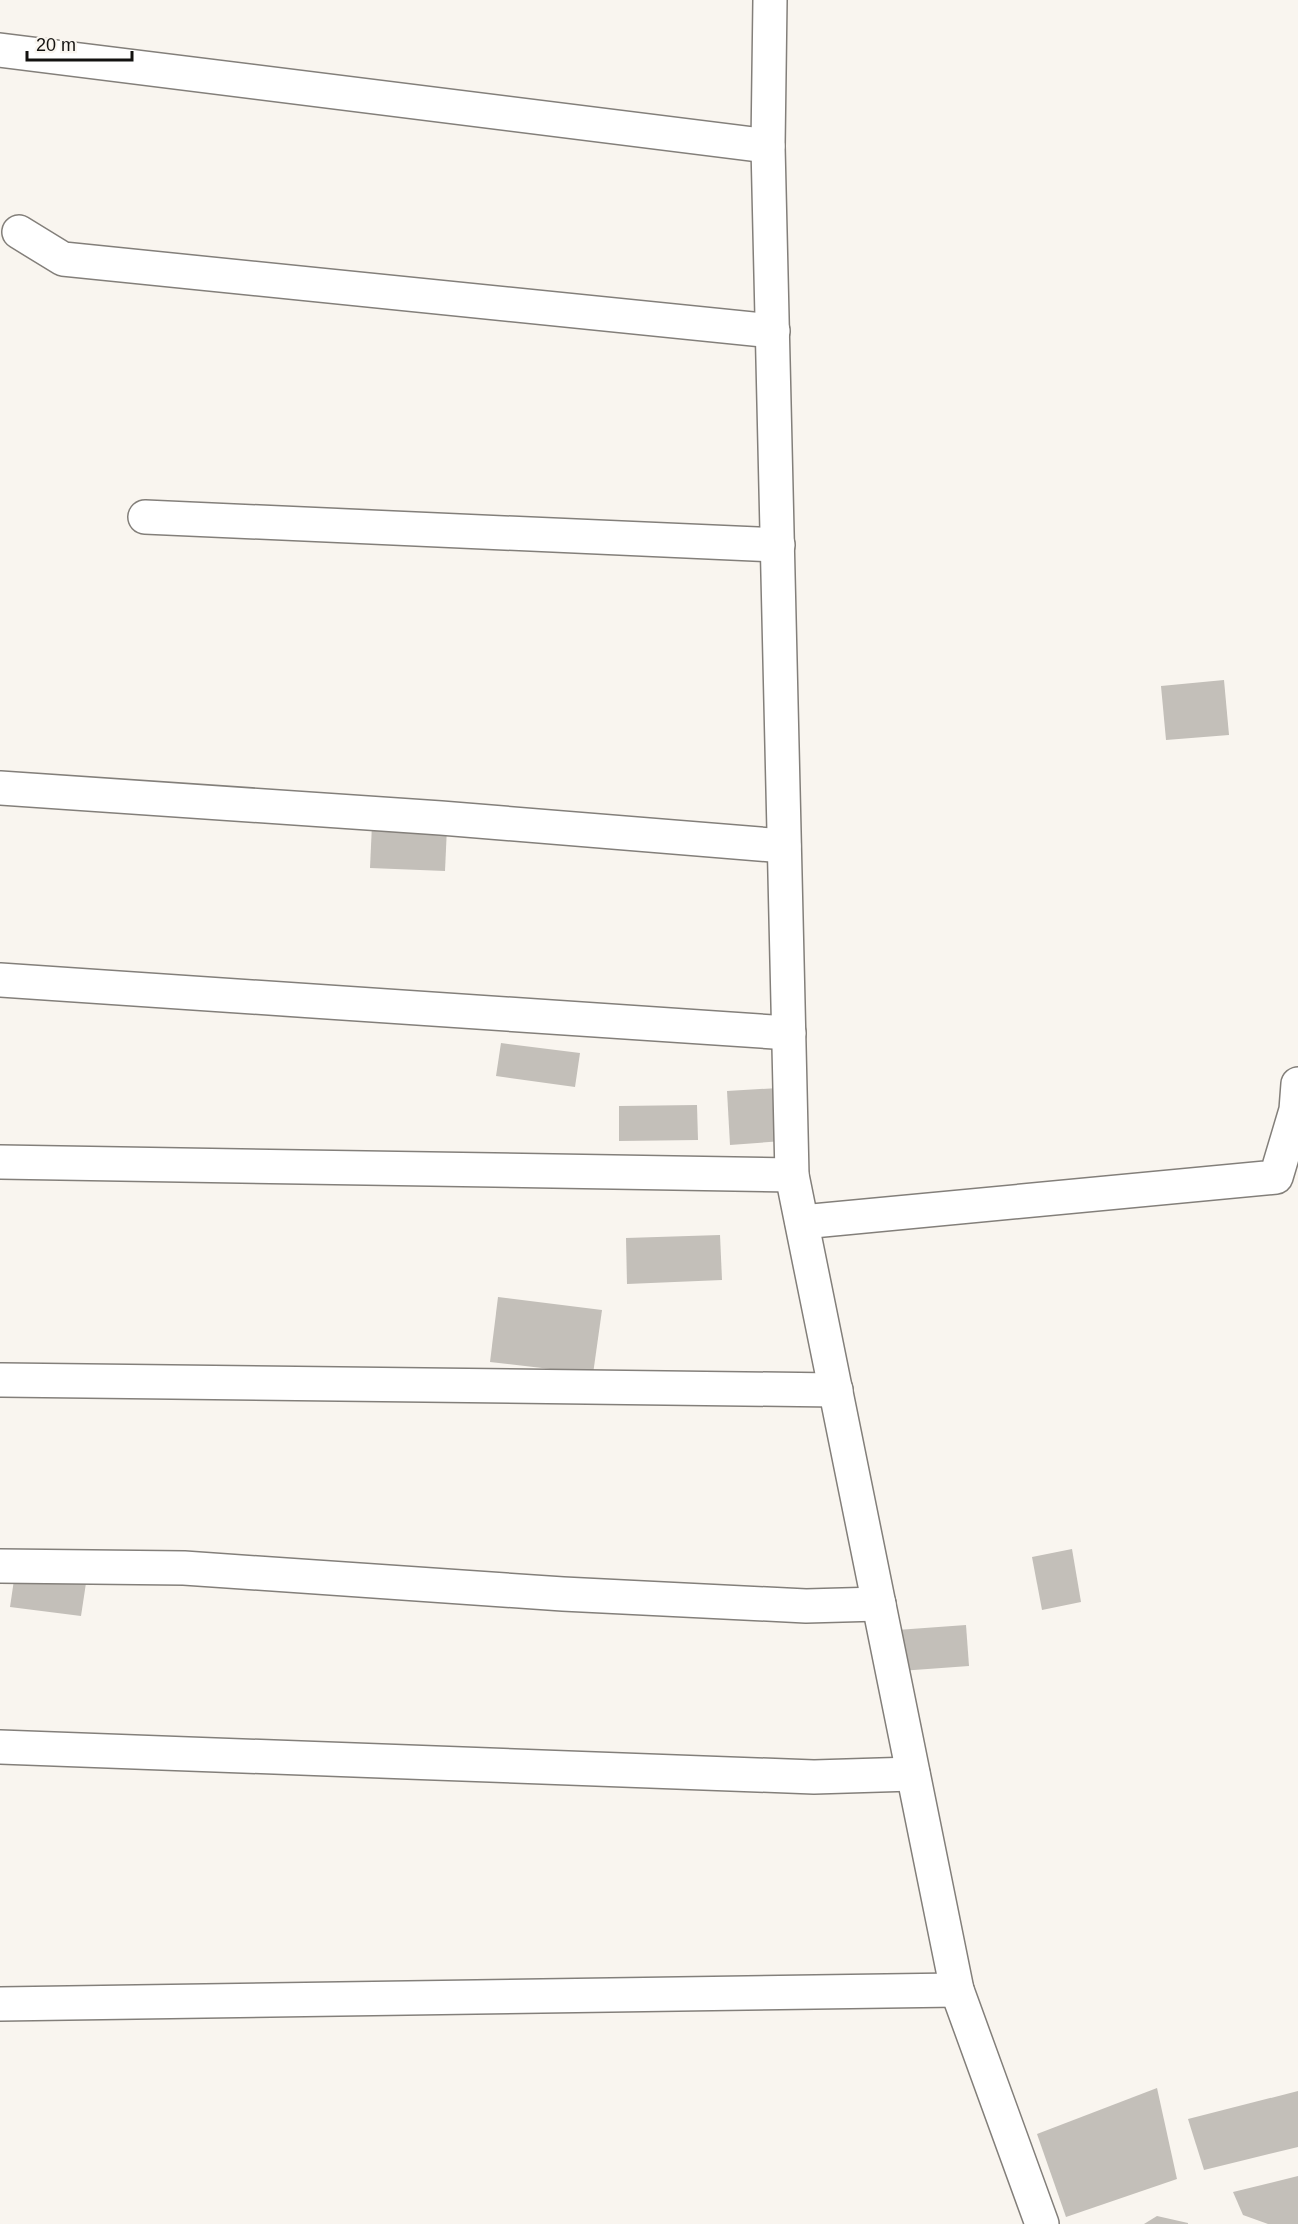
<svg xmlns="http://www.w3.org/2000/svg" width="1298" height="2224" viewBox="0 0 1298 2224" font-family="Helvetica,sans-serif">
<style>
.building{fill:#c3bfb9}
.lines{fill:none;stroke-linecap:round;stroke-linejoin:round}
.minor-casing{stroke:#837f7a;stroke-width:36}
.minor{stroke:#fff;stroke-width:33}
</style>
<rect width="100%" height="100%" fill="#f9f5ef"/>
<g class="building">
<polygon points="1224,680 1229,735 1166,740 1161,686"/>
<polygon points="372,824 447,827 445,871 370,868"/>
<polygon points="501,1043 580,1053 575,1087 496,1076"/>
<polygon points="779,1088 783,1141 730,1145 727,1091"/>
<polygon points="697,1105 698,1140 619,1141 619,1106"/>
<polygon points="720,1235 722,1280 627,1284 626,1238"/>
<polygon points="498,1297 602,1310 593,1374 490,1362"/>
<polygon points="1072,1549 1081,1602 1042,1610 1032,1557"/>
<polygon points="15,1573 86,1583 81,1616 10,1607"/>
<polygon points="966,1625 969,1666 900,1671 897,1630"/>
<polygon points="1157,2088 1177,2179 1066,2217 1037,2134"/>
<polygon points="1298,2091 1298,2147 1204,2170 1188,2119"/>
<polygon points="1298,2176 1298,2224 1268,2224 1243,2215 1233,2192"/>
<polygon points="1157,2216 1188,2223 1188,2224 1144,2224"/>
</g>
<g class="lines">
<defs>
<g id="minor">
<polyline points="770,0 768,146 792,1175 957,1990 1042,2224"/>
<polyline points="0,50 768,146"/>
<polyline points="19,232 63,259 773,331"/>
<polyline points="145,517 778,545"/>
<polyline points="0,788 441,818 784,846"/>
<polyline points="0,980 789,1033"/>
<polyline points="0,1162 792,1175"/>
<polyline points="802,1222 1276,1177 1296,1110 1298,1084"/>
<polyline points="2,1380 836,1390"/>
<polyline points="0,1566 184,1568 563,1594 806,1606 879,1604"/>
<polyline points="0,1747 814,1777 913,1774"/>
<polyline points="0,2004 957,1990"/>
</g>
</defs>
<use href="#minor" class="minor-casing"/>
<use href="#minor" class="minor"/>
</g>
<path d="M27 51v9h105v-9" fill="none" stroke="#131210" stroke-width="3"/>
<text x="36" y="51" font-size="18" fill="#131210" stroke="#f9f5ef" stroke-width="4.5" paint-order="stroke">20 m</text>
</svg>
